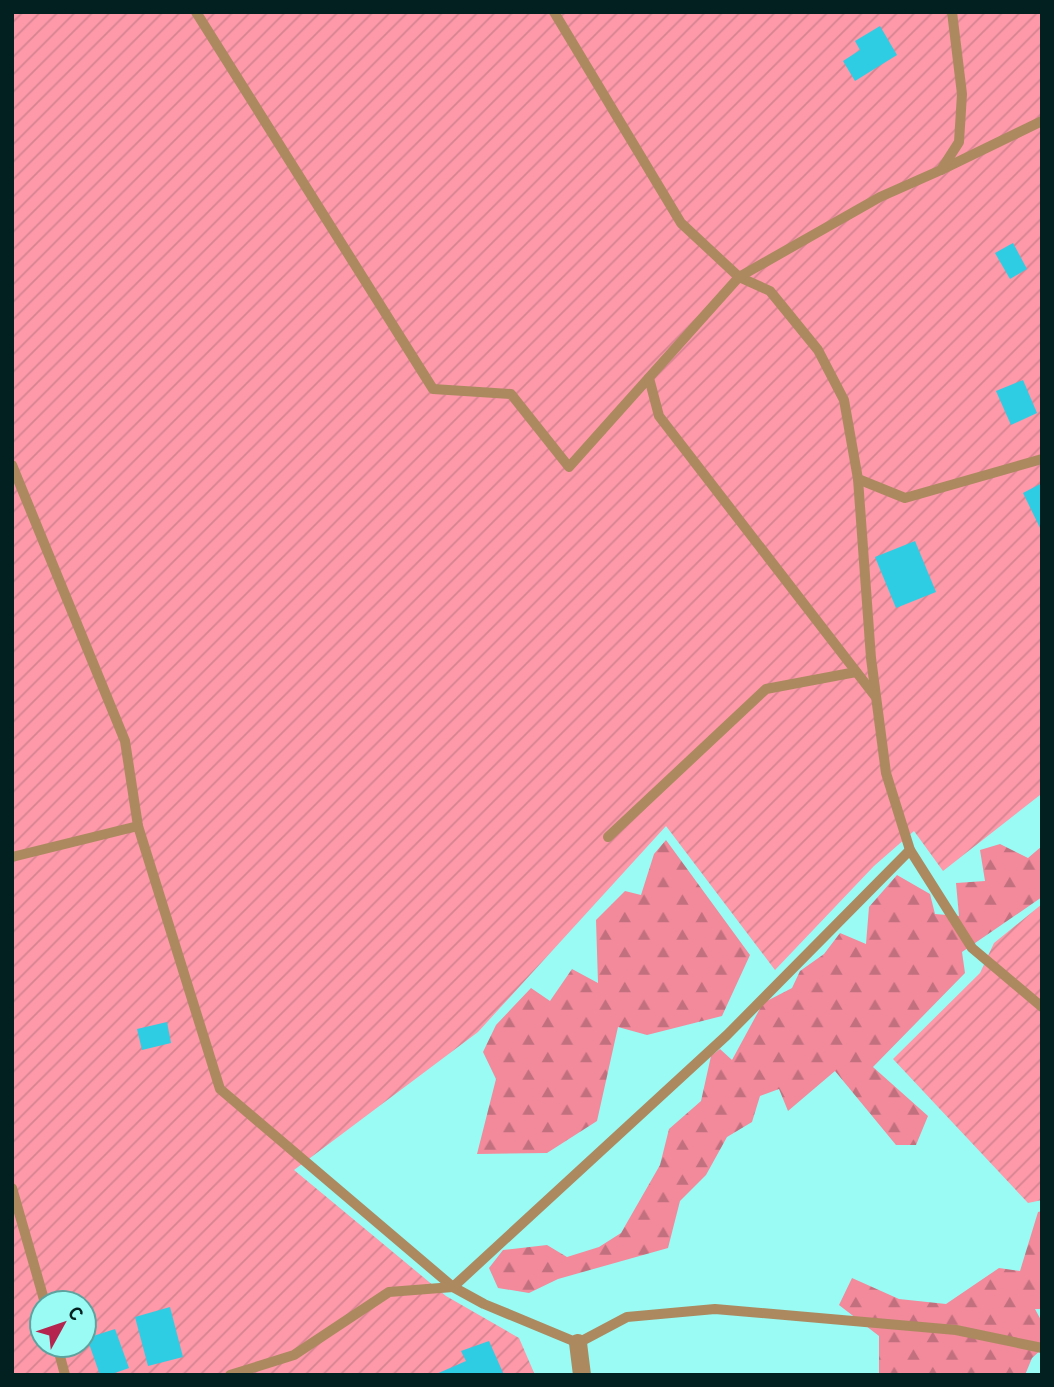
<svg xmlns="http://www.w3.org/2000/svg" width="1054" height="1387" viewBox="0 0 1054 1387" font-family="Overpass,sans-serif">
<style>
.forest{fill:url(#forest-firs)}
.garden{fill:url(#garden-furrows);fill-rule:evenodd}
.building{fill:#2ecde4}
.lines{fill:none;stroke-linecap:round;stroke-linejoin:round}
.service{stroke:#ad8960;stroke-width:10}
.minor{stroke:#ad8960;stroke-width:18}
</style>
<defs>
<pattern id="forest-firs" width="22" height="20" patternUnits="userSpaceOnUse" patternTransform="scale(1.75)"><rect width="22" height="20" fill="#f28a9b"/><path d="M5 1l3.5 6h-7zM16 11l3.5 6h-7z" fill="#c2707e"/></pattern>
<pattern id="garden-furrows" width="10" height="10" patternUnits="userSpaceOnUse" patternTransform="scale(1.75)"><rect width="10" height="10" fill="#fd99a9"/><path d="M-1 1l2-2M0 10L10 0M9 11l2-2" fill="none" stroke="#d78491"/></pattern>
</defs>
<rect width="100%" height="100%" fill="#99fbf4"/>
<g class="forest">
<polygon points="666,840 750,955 722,1016 647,1035 618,1027 597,1121 547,1153 477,1154 496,1079 483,1052 496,1025 531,988 550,1001 572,969 598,983 596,920 625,891 641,895 654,854"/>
<polygon points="1000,844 1028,858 1042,846 1042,897 962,952 965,973 873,1067 928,1116 916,1145 896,1145 835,1071 788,1111 779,1089 760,1096 752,1122 727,1137 706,1175 680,1201 668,1248 558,1279 529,1293 498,1288 489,1268 503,1250 547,1245 567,1257 599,1247 621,1233 660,1165 669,1129 701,1101 711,1056 720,1049 732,1060 763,1003 792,988 800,971 824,954 840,933 866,944 869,907 897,875 930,894 935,914 959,916 956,883 985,881 980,850"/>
<polygon points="1042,1211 1042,1309 1035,1309 1042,1322 1042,1349 1032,1358 1025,1375 879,1375 879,1336 839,1305 852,1278 899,1299 946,1304 999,1268 1020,1271 1038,1212"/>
</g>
<g class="garden">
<path d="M12 12H1042V797L1040 795 943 871 914 831 874 866 775 970 666 826 478 1032 294 1170 446 1296 519 1338 535 1375H12ZM42 1303H84V1345H42Z"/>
<polygon points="1042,904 1042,1200 1028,1203 893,1059 980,973 994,943"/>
</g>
<g class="building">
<polygon points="880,26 897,55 855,81 843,61 860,50 855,41"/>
<polygon points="1013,243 1027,269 1010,279 995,253"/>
<polygon points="1023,380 1037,413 1011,425 996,391"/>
<polygon points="1042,483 1042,532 1023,493"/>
<polygon points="915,541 936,592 896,608 875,557"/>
<polygon points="167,1022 171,1043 142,1050 137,1029"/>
<polygon points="170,1307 183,1357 148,1366 135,1317"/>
<polygon points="115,1329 129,1368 109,1375 100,1375 87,1338"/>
<polygon points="489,1341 504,1375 434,1375 466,1361 461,1351"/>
</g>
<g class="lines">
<g class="service">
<polyline points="196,12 433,389 511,394 569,467 739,277 681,223 554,12"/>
<polyline points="941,170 1042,121"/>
<polyline points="739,277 770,291 818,350 844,400 858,479 871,658 886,773 910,850 972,948 1042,1007"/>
<polyline points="739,277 880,197 941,170 959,142 962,94 952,12"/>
<polyline points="649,378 659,416 875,696"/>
<polyline points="12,465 125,741 138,826 220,1089 453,1287 484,1304 578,1343 627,1317 715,1309 956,1330 1042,1348"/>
<polyline points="858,479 905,498 1042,459"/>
<polyline points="608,837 766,689 856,672"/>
<polyline points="12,857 138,826"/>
<polyline points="12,1188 45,1303"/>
<polyline points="57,1345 65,1375"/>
<polyline points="230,1375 294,1355 389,1292 453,1287 727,1035 910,850"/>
</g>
<polyline class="minor" points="578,1343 582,1375"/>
</g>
<rect width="1054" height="1387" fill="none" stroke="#01201f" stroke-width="28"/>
<g transform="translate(63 1324) rotate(50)"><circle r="33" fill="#99fbf4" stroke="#5ca39f" stroke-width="2"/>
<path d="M0-5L12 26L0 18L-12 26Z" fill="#b5244e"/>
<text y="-10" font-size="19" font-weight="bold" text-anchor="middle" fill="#01201f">С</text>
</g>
</svg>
